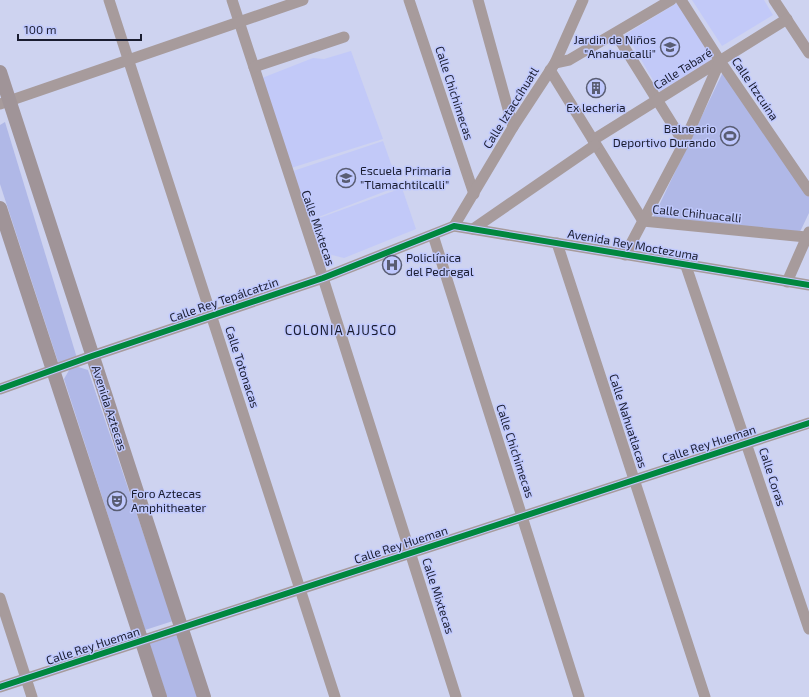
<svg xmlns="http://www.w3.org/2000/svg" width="809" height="697" viewBox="0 0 809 697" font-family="'Exo 2',sans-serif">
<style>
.built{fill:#c2c9f8}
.green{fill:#b0b8e7}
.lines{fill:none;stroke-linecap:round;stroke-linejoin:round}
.minor{stroke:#a79b9c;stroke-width:11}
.major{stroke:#a09498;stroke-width:14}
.cycleway-casing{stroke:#c0c9fe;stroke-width:8}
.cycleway{stroke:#00873e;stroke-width:6}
.labels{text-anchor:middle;stroke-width:3;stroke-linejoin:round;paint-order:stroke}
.poi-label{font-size:12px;fill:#1a1d30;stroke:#c0c9fe;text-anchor:start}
.street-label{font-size:12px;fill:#1a1d30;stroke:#c0c9fe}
.neighbourhood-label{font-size:13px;letter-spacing:1px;fill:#1a1d30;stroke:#c0c9fe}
</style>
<rect width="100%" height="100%" fill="#ced3f0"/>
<g class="built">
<polygon points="692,0 764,0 773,15 722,46"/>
<polygon points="677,3 714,59 660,92 626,34"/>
<polygon points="351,51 383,139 291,168 262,78 313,58 324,59"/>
<polygon points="383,141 399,186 308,221 293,171"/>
<polygon points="402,188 416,229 344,258 332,255 322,249 316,239 311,221"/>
</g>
<g class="green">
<polygon points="724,73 727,74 809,197 809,213 798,236 652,220 722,74"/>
<polygon points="5,122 77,358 60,368 0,184 0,125"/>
<polygon points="72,365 88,370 173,621 145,630 64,379"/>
<polygon points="179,634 198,697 167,697 149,643"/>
</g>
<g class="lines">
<g class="minor">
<polyline points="109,0 335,697"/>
<polyline points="232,0 323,278 456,697"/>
<polyline points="409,0 474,194"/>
<polyline points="478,0 513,127"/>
<polyline points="681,0 720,61 809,191"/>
<polyline points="774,0 809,53"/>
<polyline points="616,34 684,143"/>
<polyline points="555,63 569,60 671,0"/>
<polyline points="254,67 344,37"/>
<polyline points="550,70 643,221 806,237"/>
<polyline points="0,104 303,0"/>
<polyline points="593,140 787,19"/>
<polyline points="454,226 513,127 555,63 583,0"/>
<polyline points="473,229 595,145"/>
<polyline points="433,235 579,697"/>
<polyline points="557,243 705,697"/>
<polyline points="625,255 684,143 720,61"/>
<polyline points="686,266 809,629"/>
<polyline points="787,282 809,232"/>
<polyline points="0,389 92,356 323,278 454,226 809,285"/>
<polyline points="0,598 32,697"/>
<polyline points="0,687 809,423"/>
</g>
<g class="major">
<polyline points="0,72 204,697"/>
<polyline points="0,208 160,697"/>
</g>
<defs>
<g id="cycleway">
<polyline points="0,389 92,356 323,278 454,226 809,285"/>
<polyline points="0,687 809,423"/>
</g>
</defs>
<use href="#cycleway" class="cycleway-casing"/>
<use href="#cycleway" class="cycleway"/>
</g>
<defs>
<symbol id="school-ring" viewBox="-11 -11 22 22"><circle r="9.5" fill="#c0c9fe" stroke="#595d73" stroke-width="1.5"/><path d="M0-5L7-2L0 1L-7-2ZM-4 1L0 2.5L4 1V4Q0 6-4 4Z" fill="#595d73"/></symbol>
<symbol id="building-ring" viewBox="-11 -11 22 22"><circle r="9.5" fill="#c0c9fe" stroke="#595d73" stroke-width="1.5"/><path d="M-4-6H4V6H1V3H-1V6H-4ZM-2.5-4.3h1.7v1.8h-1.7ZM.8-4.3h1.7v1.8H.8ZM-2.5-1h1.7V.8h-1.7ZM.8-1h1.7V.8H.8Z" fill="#595d73"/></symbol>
<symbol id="stadium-ring" viewBox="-11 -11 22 22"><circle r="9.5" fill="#c0c9fe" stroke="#595d73" stroke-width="1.5"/><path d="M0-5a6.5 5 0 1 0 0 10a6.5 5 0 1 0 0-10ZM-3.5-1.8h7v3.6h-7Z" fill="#595d73"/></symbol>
<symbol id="hospital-ring" viewBox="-11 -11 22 22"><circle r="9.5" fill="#c0c9fe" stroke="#595d73" stroke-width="1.5"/><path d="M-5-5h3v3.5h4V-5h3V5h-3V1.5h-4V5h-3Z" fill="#595d73"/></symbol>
<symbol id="theatre-ring" viewBox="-11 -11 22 22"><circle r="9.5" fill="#c0c9fe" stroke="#595d73" stroke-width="1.5"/><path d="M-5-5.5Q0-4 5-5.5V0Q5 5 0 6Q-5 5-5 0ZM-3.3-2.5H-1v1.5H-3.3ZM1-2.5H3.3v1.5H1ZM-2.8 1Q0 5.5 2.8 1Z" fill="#595d73"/></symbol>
</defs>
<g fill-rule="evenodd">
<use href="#school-ring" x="659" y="36" width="22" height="22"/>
<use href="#building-ring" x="585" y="77" width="22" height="22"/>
<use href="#stadium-ring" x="719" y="125" width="22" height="22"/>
<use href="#school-ring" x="335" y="167" width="22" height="22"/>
<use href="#hospital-ring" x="381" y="254" width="22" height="22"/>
<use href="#theatre-ring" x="106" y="490" width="22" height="22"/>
</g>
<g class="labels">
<g class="poi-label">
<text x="656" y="44" text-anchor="end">Jardin de Niños<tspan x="656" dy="14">"Anahuacalli"</tspan></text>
<text x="596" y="112" text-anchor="middle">Ex lecheria</text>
<text x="716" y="133" text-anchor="end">Balneario<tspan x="716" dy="14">Deportivo Durando</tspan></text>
<text x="360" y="175">Escuela Primaria<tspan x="360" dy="14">"Tlamachtilcalli"</tspan></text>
<text x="406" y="262">Policlínica<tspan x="406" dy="14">del Pedregal</tspan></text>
<text x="131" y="498">Foro Aztecas<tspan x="131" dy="14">Amphitheater</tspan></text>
</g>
<g class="street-label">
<text transform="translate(683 69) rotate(-32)" y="4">Calle Tabaré</text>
<text transform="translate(755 89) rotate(56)" y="4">Calle Itzcuina</text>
<text transform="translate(454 93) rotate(72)" y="4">Calle Chichimecas</text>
<text transform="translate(511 108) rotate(-58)" y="4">Calle Iztaccíhuatl</text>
<text transform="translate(697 214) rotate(6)" y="4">Calle Chihuacalli</text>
<text transform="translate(318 228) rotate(71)" y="4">Calle Mixtecas</text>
<text transform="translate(633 245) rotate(10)" y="4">Avenida Rey Moctezuma</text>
<text transform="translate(224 300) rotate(-19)" y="4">Calle Rey Tepálcatzin</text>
<text transform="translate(242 367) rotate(72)" y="4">Calle Totonacas</text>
<text transform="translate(109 408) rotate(72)" y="4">Avenida Aztecas</text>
<text transform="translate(628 421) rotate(72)" y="4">Calle Nahuatlacas</text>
<text transform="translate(709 444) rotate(-18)" y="4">Calle Rey Hueman</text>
<text transform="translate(515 451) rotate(72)" y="4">Calle Chichimecas</text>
<text transform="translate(772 477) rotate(72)" y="4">Calle Coras</text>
<text transform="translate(401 545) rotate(-18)" y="4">Calle Rey Hueman</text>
<text transform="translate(438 596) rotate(72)" y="4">Calle Mixtecas</text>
<text transform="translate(93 646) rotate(-18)" y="4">Calle Rey Hueman</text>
</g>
<g class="neighbourhood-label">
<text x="341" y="335">COLONIA AJUSCO</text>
</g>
</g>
<path d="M18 34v6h123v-6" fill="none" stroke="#1a1d30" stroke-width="2"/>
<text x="24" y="34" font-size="12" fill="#1a1d30" stroke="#c0c9fe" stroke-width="3" paint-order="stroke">100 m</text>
</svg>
